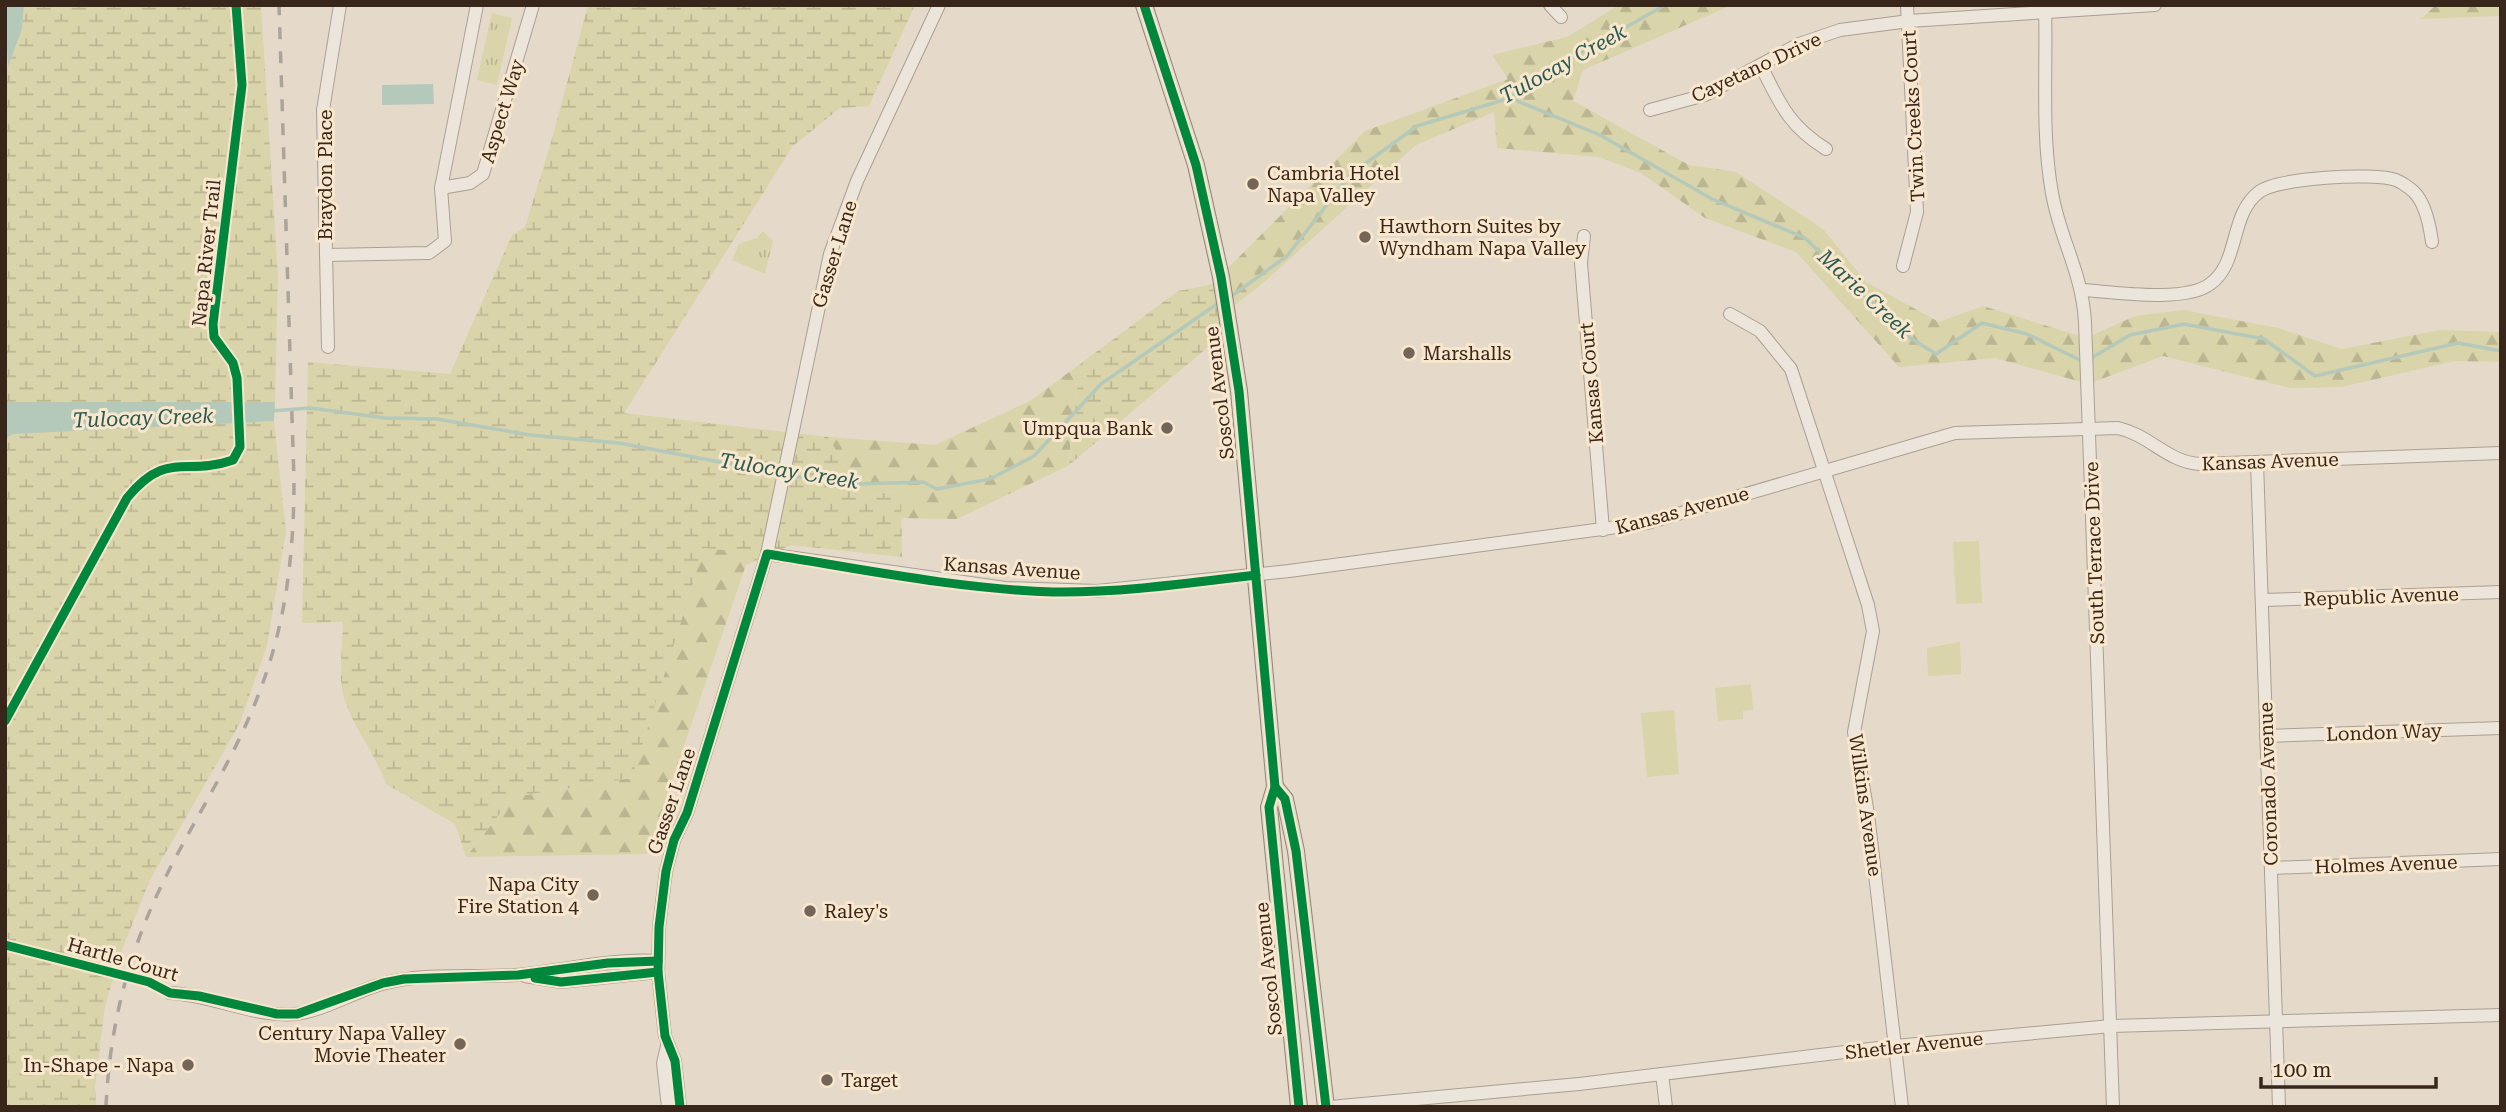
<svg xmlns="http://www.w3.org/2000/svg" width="2506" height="1112" viewBox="0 0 2506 1112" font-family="'Roboto Serif',serif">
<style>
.grass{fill:url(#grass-tufts)}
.forest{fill:url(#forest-firs)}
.wetland{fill:url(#wetland-marsh)}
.pitch{fill:#d9d4aa}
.water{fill:#b5c9bb}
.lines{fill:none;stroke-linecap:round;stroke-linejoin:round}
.stream{stroke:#b5c9bb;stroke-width:3.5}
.minor-casing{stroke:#aa9f93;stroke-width:14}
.major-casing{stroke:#8f847a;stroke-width:18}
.minor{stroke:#ece5dc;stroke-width:12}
.major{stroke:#e4dacc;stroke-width:16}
.rail{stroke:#aba49c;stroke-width:3.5;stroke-dasharray:12 12;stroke-linecap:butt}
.cycleway-casing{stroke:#f8e7cd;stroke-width:13}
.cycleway{stroke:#00873e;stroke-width:9}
.poi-dot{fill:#756558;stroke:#f8e7cd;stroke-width:2.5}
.labels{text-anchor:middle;stroke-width:6;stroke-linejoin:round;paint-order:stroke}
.street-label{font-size:19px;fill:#38261b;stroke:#f8e7cd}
.poi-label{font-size:19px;fill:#38261b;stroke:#f8e7cd;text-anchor:start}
.water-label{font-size:21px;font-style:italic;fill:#295951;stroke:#f8e7cd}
</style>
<defs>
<pattern id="grass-tufts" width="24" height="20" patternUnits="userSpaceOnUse" patternTransform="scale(1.75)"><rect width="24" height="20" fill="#d9d4aa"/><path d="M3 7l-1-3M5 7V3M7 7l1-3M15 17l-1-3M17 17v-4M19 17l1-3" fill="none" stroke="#bbb692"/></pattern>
<pattern id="forest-firs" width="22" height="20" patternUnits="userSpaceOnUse" patternTransform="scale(1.75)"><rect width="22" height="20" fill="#d9d4aa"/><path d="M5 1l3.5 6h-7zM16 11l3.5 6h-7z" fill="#bbb692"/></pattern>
<pattern id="wetland-marsh" width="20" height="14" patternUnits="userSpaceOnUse" patternTransform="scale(1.75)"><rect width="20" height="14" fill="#d9d4aa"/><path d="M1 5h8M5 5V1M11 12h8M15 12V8" fill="none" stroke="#bbb692"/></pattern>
</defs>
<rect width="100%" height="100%" fill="#e5dac9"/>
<g class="grass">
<polygon points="492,13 512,18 497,85 477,80"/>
<polygon points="763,231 773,241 765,274 732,260 739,244 757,238"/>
</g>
<g class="forest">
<polygon points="1619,5 1732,5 1583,70 1573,101 1689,165 1736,172 1823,229 1866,282 1939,322 1983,306 2086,338 2135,316 2183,310 2278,328 2342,349 2440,330 2501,332 2501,362 2455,361 2341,387 2290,388 2163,356 2088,384 1995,358 1899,367 1796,252 1705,218 1641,173 1599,157 1497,148 1494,112 1416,145 1262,284 1235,305 1228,268 1365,131 1508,79 1492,55 1567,37"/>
<polygon points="2436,5 2501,5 2501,16 2421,19"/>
<polygon points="1080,364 1068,466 957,519 900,518 900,489 864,498 828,437 935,445 1030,401"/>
<polygon points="704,547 733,551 746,565 647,854 466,857 513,797 632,778"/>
</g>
<g class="wetland">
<polygon points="24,5 261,5 278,278 275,402 5,402 5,63 8,67 22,29"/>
<path d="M588 5H915L869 106 840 108 793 146 624 413 828 437 864 498 901 489 902 557 791 545 746 565 733 551 704 548 632 778 513 797 466 857 455 824 386 784C375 751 349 724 342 689 339 668 343 643 343 622L302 623 308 362 450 374 512 235 525 227 550 146Z"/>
<polygon points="1214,284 1221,336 1068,466 1080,364 1178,291"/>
<polygon points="274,421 286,532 267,645 240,723 150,880 121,952 105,1006 95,1086 96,1107 5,1107 5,438 14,434 113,427"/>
</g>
<g class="pitch">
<polygon points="1979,541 1982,603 1956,604 1953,542"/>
<polygon points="1960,642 1961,674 1928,676 1927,648"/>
<polygon points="1751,684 1753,710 1743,711 1743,719 1718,721 1715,688"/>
<polygon points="1674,710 1679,774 1647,777 1641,713"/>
</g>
<g class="water">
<polygon points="5,5 24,5 22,29 8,67"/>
<polygon points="433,84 434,104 382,105 382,85"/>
<polygon points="5,402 275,402 274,421 14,434 5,438"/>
</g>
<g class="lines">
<g class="stream">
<polyline points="1510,98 1600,135 1712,199 1805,238 1907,336 1936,354 1982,323 2027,334 2082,361"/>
<polyline points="1230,297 1287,256 1351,174 1417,126 1510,98 1551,70 1665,5"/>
<polyline points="2088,360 2130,335 2184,324 2264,339 2315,376 2458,343 2501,351"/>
<polyline points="271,411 310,408 385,418 437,419 530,435 619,443 799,477 858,484 923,482 937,489 990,479 1034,456 1101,384 1220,302"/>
</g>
<defs>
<g id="minor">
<polyline points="477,5 441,188 470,183 483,174 533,5"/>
<polyline points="1550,5 1561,17"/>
<path d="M2045 5C2047 67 2041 132 2052 193 2060 240 2082 271 2085 322L2113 1107"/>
<path d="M1761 66C1780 104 1789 126 1826 149"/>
<polyline points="1650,110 1705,95 1799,44 1840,30 1909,21 2155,5"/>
<polyline points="1584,236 1581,263 1603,530"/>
<polyline points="326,255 429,253 445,241 441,188"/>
<polyline points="1903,266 1917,212 1907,5"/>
<path d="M2083 290C2114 292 2185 303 2210 284 2240 263 2229 215 2259 192 2276 178 2375 172 2396 180 2401 182 2410 188 2414 192 2425 203 2430 227 2432 242"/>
<polyline points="1730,314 1760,331 1791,369 1868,605 1873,631 1854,732 1868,814 1902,1107"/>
<polyline points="328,347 323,110 340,5"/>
<polyline points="2257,462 2279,1107"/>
<path d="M767 554 1005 588 1097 591 1289 571 1647 523 1955 433 2118 428C2150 435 2167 462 2200 464L2501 453"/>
<polyline points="2262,600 2501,592"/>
<polyline points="2266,736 2501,728"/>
<polyline points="2271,868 2501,859"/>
<polyline points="525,976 561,982 658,972"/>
<path d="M170 993C213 995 255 1018 296 1014 326 1010 353 992 382 984 424 972 472 978 515 975 563 971 610 958 658 961"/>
<polyline points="667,1046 663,1063 668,1107"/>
<polyline points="1662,1074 1666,1107"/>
<polyline points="680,1107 675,1061 665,1036 658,972 659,927 666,871 674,840 687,813 767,554 830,254 857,181 939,5"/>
<polyline points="1330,1107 1579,1084 1895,1046 2111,1026 2501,1015"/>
</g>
<g id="major">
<polyline points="1144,5 1196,165 1221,277 1239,391 1275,787 1269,807 1299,1107"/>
<polyline points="1275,787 1285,799 1296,851 1326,1107"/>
</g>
</defs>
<use href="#minor" class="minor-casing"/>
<use href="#major" class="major-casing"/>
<use href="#minor" class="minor"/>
<use href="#major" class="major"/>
<path class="rail" d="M106 1107C109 1037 124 970 152 906 184 833 231 768 259 693 286 624 294 553 294 480L279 5"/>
<defs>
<g id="cycleway">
<polyline points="1144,5 1196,165 1221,277 1239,391 1275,787 1269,807 1299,1107"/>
<path d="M5 721 127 498C167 449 185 477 233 460L240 447 237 378 233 363 214 337 213 324 242 85 236 5"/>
<polyline points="1275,787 1285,799 1296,851 1326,1107"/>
<polyline points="5,945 149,982 170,993 199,996 277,1014 297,1014 383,983 404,979 518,975 608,963 658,961"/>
<polyline points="535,978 561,982 658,972"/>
<path d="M680 1107 675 1061 665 1036 658 972 659 927 666 871 674 840 687 813 767 554C861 569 958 589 1053 592 1121 593 1189 583 1256 575"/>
</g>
</defs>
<use href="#cycleway" class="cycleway-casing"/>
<use href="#cycleway" class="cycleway"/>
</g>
<g class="poi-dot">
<circle cx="1253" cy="184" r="7"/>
<circle cx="1365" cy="237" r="7"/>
<circle cx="1409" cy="353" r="7"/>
<circle cx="1167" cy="428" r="7"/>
<circle cx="593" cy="895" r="7"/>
<circle cx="810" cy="911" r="7"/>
<circle cx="460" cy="1044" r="7"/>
<circle cx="188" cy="1065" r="7"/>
<circle cx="827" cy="1080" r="7"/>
</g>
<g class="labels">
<g class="street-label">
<text transform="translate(1756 67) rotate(-25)" y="7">Cayetano Drive</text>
<text transform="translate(502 111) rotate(-73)" y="7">Aspect Way</text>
<text transform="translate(1913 116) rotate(-93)" y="7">Twin Creeks Court</text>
<text transform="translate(325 175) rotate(-90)" y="7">Braydon Place</text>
<text transform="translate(206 253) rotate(-84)" y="7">Napa River Trail</text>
<text transform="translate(834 254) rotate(-73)" y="7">Gasser Lane</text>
<text transform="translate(1591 383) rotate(-95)" y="7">Kansas Court</text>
<text transform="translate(1219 393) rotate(-97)" y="7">Soscol Avenue</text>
<text transform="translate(2270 461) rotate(-2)" y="7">Kansas Avenue</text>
<text transform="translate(1682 510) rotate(-15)" y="7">Kansas Avenue</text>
<text transform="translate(2094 553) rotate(-92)" y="7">South Terrace Drive</text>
<text transform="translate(1012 568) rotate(4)" y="7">Kansas Avenue</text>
<text transform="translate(2381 596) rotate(-2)" y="7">Republic Avenue</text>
<text transform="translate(2384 732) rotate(-2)" y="7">London Way</text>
<text transform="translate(2268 784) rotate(-92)" y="7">Coronado Avenue</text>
<text transform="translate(671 801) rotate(-71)" y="7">Gasser Lane</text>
<text transform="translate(1866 805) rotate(82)" y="7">Wilkins Avenue</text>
<text transform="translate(2386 864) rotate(-2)" y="7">Holmes Avenue</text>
<text transform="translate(123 959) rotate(16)" y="7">Hartle Court</text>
<text transform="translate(1268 969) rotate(-96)" y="7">Soscol Avenue</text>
<text transform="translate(1914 1045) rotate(-6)" y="7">Shetler Avenue</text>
</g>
<g class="poi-label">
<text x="1267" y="180">Cambria Hotel<tspan x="1267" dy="22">Napa Valley</tspan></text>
<text x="1379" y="233">Hawthorn Suites by<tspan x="1379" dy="22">Wyndham Napa Valley</tspan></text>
<text x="1423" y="360">Marshalls</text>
<text x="1153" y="435" text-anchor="end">Umpqua Bank</text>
<text x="579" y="891" text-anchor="end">Napa City<tspan x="579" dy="22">Fire Station 4</tspan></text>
<text x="824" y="918">Raley's</text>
<text x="446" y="1040" text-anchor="end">Century Napa Valley<tspan x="446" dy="22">Movie Theater</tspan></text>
<text x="174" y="1072" text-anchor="end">In-Shape - Napa</text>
<text x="841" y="1087">Target</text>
</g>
<g class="water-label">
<text transform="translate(1563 64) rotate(-29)" y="7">Tulocay Creek</text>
<text transform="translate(1865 294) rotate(43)" y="7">Marie Creek</text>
<text transform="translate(143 418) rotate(-2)" y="7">Tulocay Creek</text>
<text transform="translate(789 471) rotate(9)" y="7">Tulocay Creek</text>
</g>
</g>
<rect width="2506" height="1112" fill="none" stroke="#38261b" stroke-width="14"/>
<path d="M2261 1077v10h175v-10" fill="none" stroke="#38261b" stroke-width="3.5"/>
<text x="2272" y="1077" font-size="21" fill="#38261b" stroke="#f8e7cd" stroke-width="5" paint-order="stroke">100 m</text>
</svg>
